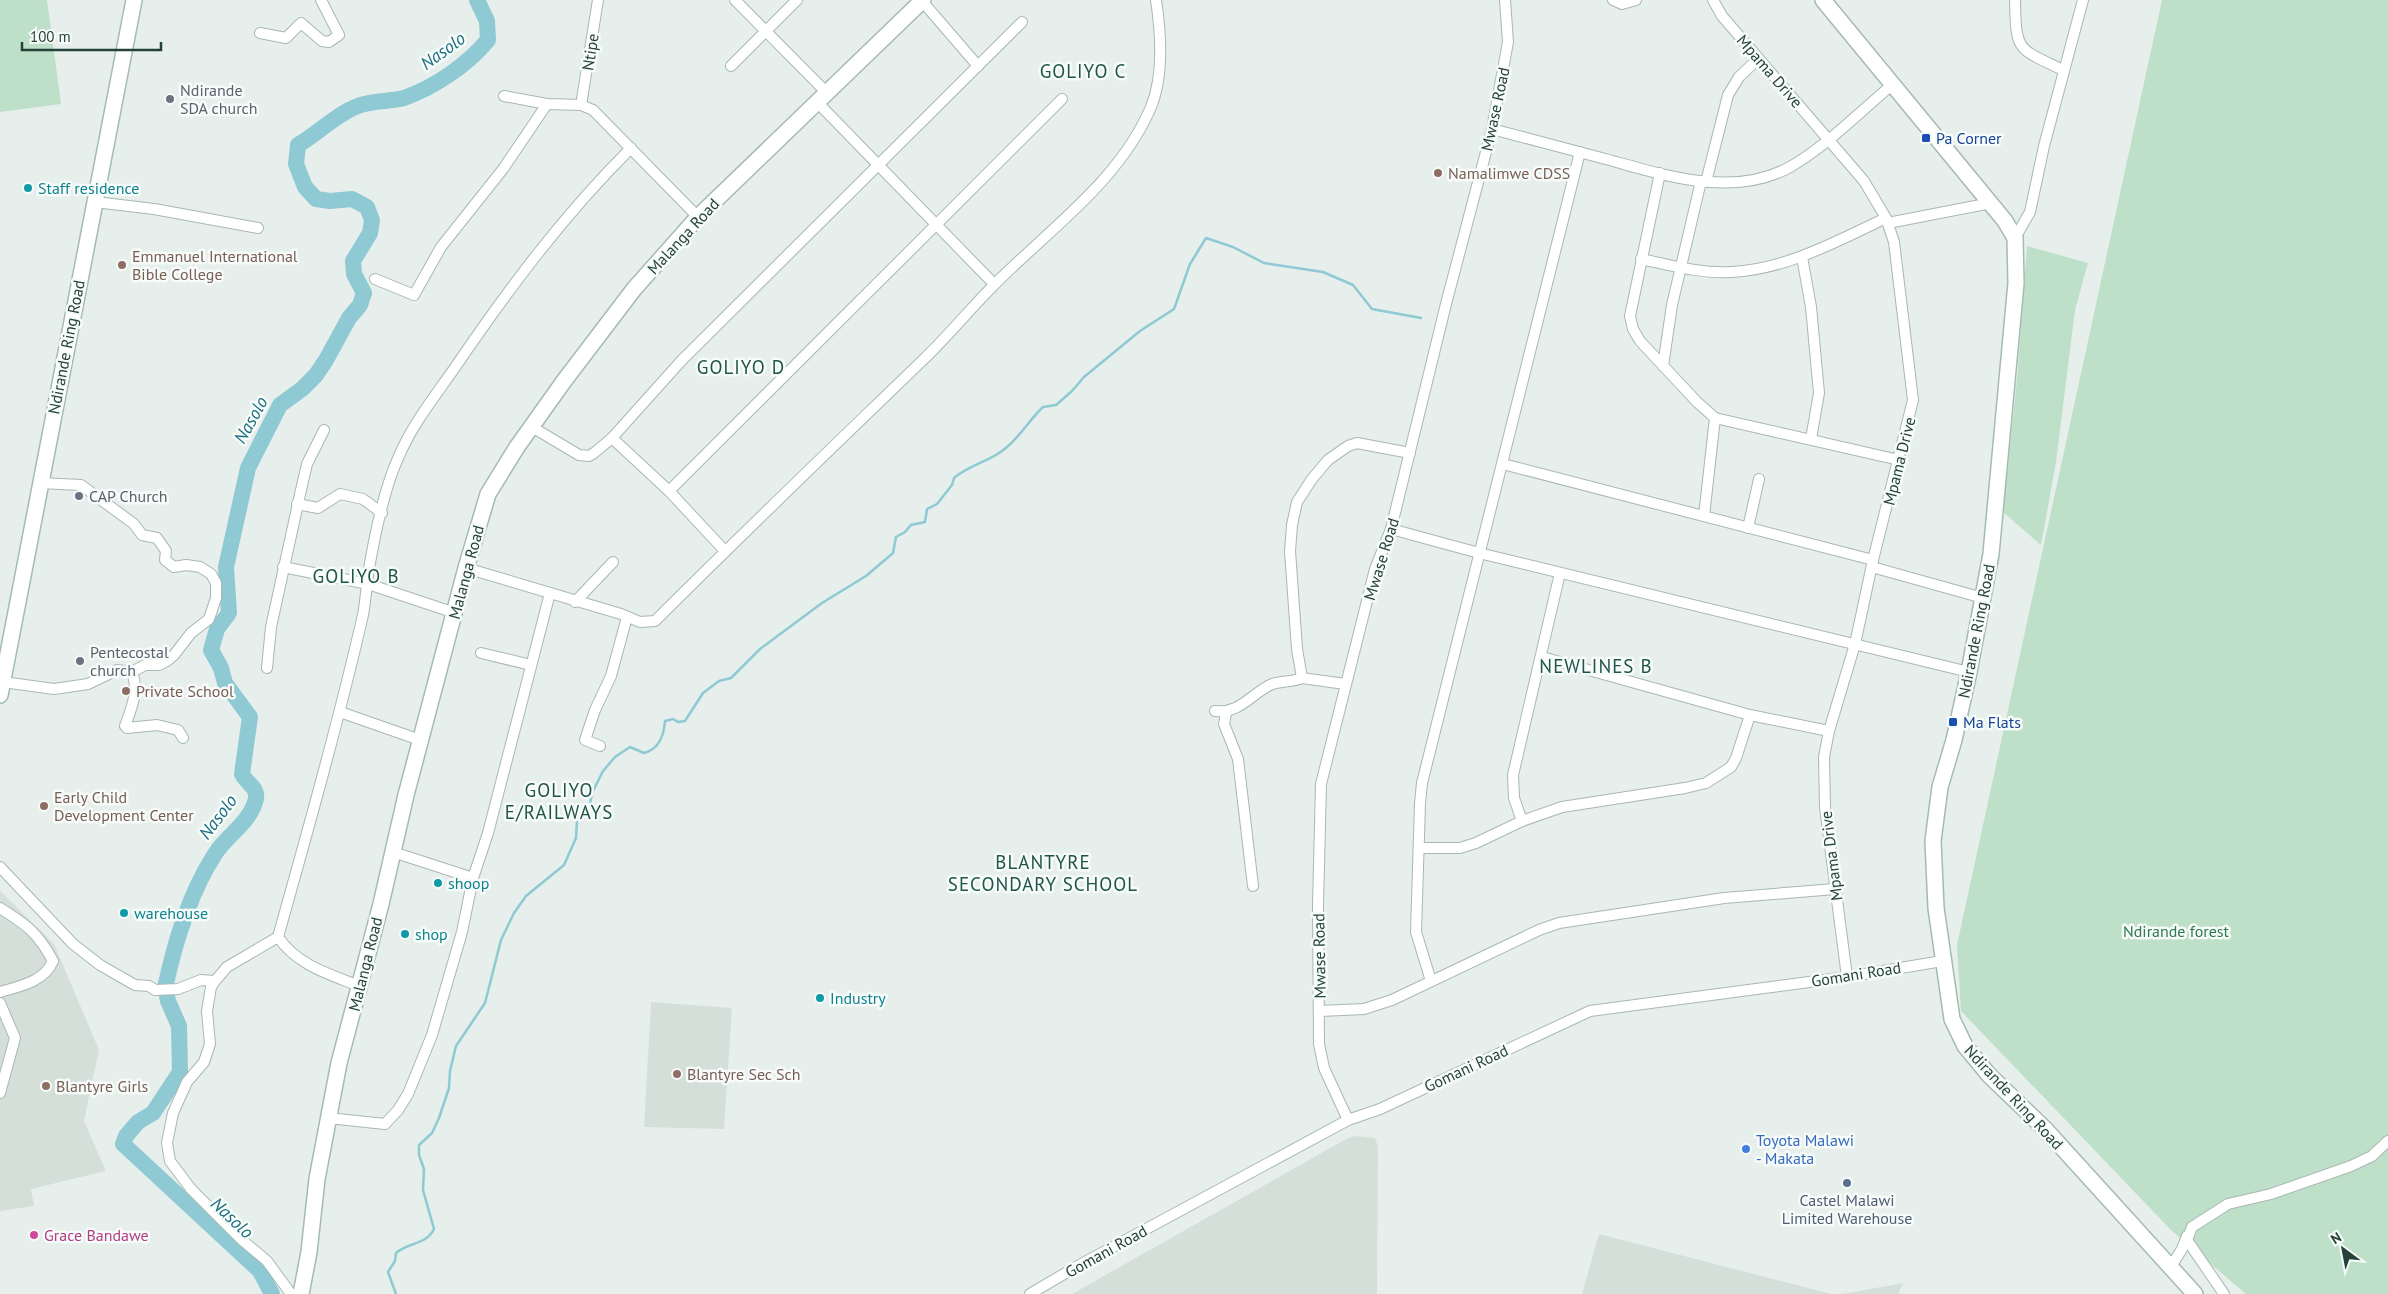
<svg xmlns="http://www.w3.org/2000/svg" width="2388" height="1294" viewBox="0 0 2388 1294" font-family="'PT Sans',sans-serif">
<style>
.built{fill:#d4dfda}
.green{fill:#bfe0c8}
.lines{fill:none;stroke-linecap:round;stroke-linejoin:round}
.stream{stroke:#8ec9d4;stroke-width:2.5}
.river{stroke:#8ec9d4;stroke-width:16}
.street-casing{stroke:#a8b8b2;stroke-width:12}
.secondary-casing{stroke:#a4bbb3;stroke-width:18}
.street{stroke:#fff;stroke-width:10}
.secondary{stroke:#fff;stroke-width:15}
.worship-dot{fill:#6b7280;stroke:#f7fbf9;stroke-width:2}
.transit-dot{fill:#1a4fb4;stroke:#f7fbf9;stroke-width:2}
.education-dot{fill:#8d6e63;stroke:#f7fbf9;stroke-width:2}
.culture-dot{fill:#0f9aa8;stroke:#f7fbf9;stroke-width:2}
.shop-dot{fill:#3f7fe0;stroke:#f7fbf9;stroke-width:2}
.service-dot{fill:#5c6f8a;stroke:#f7fbf9;stroke-width:2}
.hotel-dot{fill:#d1479c;stroke:#f7fbf9;stroke-width:2}
.labels{text-anchor:middle;stroke-width:5;stroke-linejoin:round;paint-order:stroke}
.street-label{font-size:16px;fill:#24423a;stroke:#f7fbf9}
.worship-label{font-size:16px;fill:#5b616d;stroke:#f7fbf9;text-anchor:start}
.transit-label{font-size:16px;fill:#164399;stroke:#f7fbf9;text-anchor:start}
.education-label{font-size:16px;fill:#785e54;stroke:#f7fbf9;text-anchor:start}
.culture-label{font-size:16px;fill:#0d838f;stroke:#f7fbf9;text-anchor:start}
.park-label{font-size:16px;fill:#2d7a4b;stroke:#f7fbf9}
.shop-label{font-size:16px;fill:#366cbe;stroke:#f7fbf9;text-anchor:start}
.service-label{font-size:16px;fill:#4e5e75;stroke:#f7fbf9}
.hotel-label{font-size:16px;fill:#b23c85;stroke:#f7fbf9;text-anchor:start}
.water-label{font-size:18px;font-style:italic;fill:#1c6f80;stroke:#f7fbf9}
.quarter-label{font-size:19px;letter-spacing:1px;fill:#1f5548;stroke:#f7fbf9}
</style>
<rect width="100%" height="100%" fill="#e6efeb"/>
<g class="built">
<polygon points="0,891 54,944 99,1050 84,1121 106,1171 31,1189 34,1206 0,1211"/>
<polygon points="651,1002 732,1008 724,1129 644,1127"/>
<polygon points="1356,1136 1375,1138 1378,1147 1377,1294 1072,1294 1348,1138"/>
<polygon points="1599,1234 1831,1294 1582,1294"/>
<polygon points="1903,1283 1898,1294 1843,1294"/>
</g>
<g class="green">
<polygon points="0,0 47,0 61,104 0,112"/>
<polygon points="2162,0 2388,0 2388,1294 2246,1294 2171,1230 1961,1011 1957,945"/>
<polygon points="2027,246 2088,263 2075,310 2056,462 2041,545 2003,512 2017,380"/>
</g>
<g class="lines">
<path class="stream" d="M396 1294 388 1272 395 1261 396 1253C409 1242 426 1245 434 1229L423 1190 424 1169 419 1155V1145L432 1133 439 1118 449 1088 450 1071 456 1046 485 1003 501 940 514 913 526 896 564 865 576 838 577 820 590 804 592 793 603 771 615 757 630 747 644 753C660 749 664 735 665 721L673 719 678 722 685 721 703 693 719 681 731 678 760 649 822 603 866 576 893 553 896 537 905 532 911 525 925 522 927 509 937 504 952 485 954 478C968 466 987 462 1002 451 1019 439 1028 421 1043 407L1056 405 1072 391 1084 377 1140 331 1174 309 1190 264 1206 238 1233 247 1264 263 1323 272 1353 285 1372 309 1421 318"/>
<g class="river">
<path d="M165 988C175 942 189 894 215 854 227 835 250 823 256 799 258 787 247 784 242 774L250 717 225 683 221 668 211 650 217 629 229 613 226 567 248 468 280 405 302 389 316 375 326 360 349 318 360 305 364 293 354 274 353 261 370 233 372 220 367 207 352 199 330 201 316 199 305 187 296 164 298 145C319 133 336 114 358 106 373 100 389 102 404 98 435 87 467 65 488 40L487 21 477 0"/>
<polyline points="166,991 168,1001 179,1026 180,1072 153,1113 138,1122 126,1136 123,1144 260,1271 272,1294"/>
</g>
<defs>
<g id="street">
<polyline points="735,0 828,94"/>
<polyline points="1613,0 1622,4 1636,0"/>
<polyline points="1713,0 1722,16 1864,181 1886,218 1894,242 1913,400 1873,560 1855,644 1829,731 1824,757 1825,807 1847,977"/>
<path d="M2015 0C2016 52 2017 48 2063 70"/>
<polyline points="922,1 978,66"/>
<polyline points="260,33 286,38 301,23 322,41 329,42 339,35 321,0"/>
<polyline points="731,66 797,0"/>
<polyline points="504,96 547,104 581,105 593,110 698,217"/>
<polyline points="818,103 994,284"/>
<polyline points="581,105 598,0"/>
<path d="M1492 129C1527 138 1563 148 1598 157 1659 173 1730 200 1790 167 1824 148 1862 110 1893 84"/>
<polyline points="1660,173 1630,316 1633,329 1640,341 1697,402 1715,418 1899,460"/>
<polyline points="1706,182 1728,95 1739,77 1758,59"/>
<polyline points="95,202 154,209 258,228"/>
<polyline points="1888,223 1991,203"/>
<polyline points="2015,238 2030,212 2044,146 2083,0"/>
<polyline points="1802,257 1811,307 1819,393 1811,439"/>
<path d="M1641 259C1670 265 1701 274 1732 272 1787 269 1837 241 1886 218"/>
<polyline points="375,279 414,295 441,247 503,169 547,104"/>
<polyline points="1663,366 1672,305 1701,181"/>
<polyline points="532,427 579,455 589,456 594,453 612,438 682,360 1022,22"/>
<polyline points="612,438 669,491 725,551"/>
<polyline points="1503,464 1873,560"/>
<polyline points="669,491 1062,99"/>
<polyline points="297,504 318,508 340,494 363,499 382,513"/>
<polyline points="1704,516 1715,418"/>
<polyline points="1748,528 1759,479"/>
<polyline points="1391,529 1479,553 1969,672"/>
<polyline points="283,567 368,584 455,613"/>
<polyline points="1872,567 1983,598"/>
<path d="M466 568 621 614 640 622 655 621C744 532 835 445 925 358 949 335 970 309 993 286 1049 229 1119 182 1151 107 1164 75 1161 33 1156 0"/>
<polyline points="575,602 613,562"/>
<polyline points="481,653 531,665"/>
<polyline points="1542,657 1750,715 1829,731"/>
<polyline points="267,668 271,627 301,490 307,464 324,430"/>
<path d="M132 672C139 691 132 707 125 726L127 728 157 725 178 730 183 738"/>
<polyline points="3,682 54,689 88,684 117,670 132,672 145,665 159,665 167,661 174,655 191,633 209,619 216,598 216,583 211,574 200,567 186,565 174,567 165,560 166,551 157,538 142,535 134,524 81,485 40,483"/>
<polyline points="1345,684 1302,678 1297,649 1290,551 1292,525 1297,502 1312,479 1328,460 1348,446 1357,443 1410,453"/>
<path d="M1215 711C1238 714 1250 696 1268 686 1278 680 1291 683 1302 678"/>
<polyline points="340,712 420,740"/>
<polyline points="1226,713 1224,724 1238,759 1253,886"/>
<polyline points="600,746 585,740 595,710 611,676 627,617"/>
<polyline points="1522,821 1514,798 1513,775 1560,573"/>
<polyline points="1419,848 1460,848 1476,843 1522,821 1562,807 1685,788 1706,783 1731,767 1736,758 1750,715"/>
<polyline points="393,852 473,878"/>
<polyline points="0,867 73,944 100,965 135,985 149,986 155,990 178,989 201,980 215,981"/>
<path d="M0 908C27 925 38 933 53 961 44 982 20 986 0 992"/>
<polyline points="278,937 227,967 215,981 211,987 207,1011 210,1044 204,1062 187,1082 173,1113 167,1143 170,1161 191,1189 242,1240 267,1261 291,1294"/>
<polyline points="1431,981 1416,932 1420,803 1422,783 1580,152"/>
<path d="M359 986C329 974 297 965 278 937 308 830 338 723 363 615 366 598 367 580 370 563 376 529 385 486 399 456 413 423 436 395 456 366 510 287 563 216 631 148"/>
<polyline points="0,1003 15,1038 0,1093"/>
<polyline points="1320,1011 1364,1009 1392,1000 1539,930 1559,923 1724,898 1835,889"/>
<polyline points="328,1118 385,1124 398,1110 408,1094 432,1035 462,932 473,878 488,833 550,593"/>
<polyline points="1348,1120 1324,1068 1319,1044 1318,905 1321,784 1375,569 1391,529 1446,304 1492,129 1508,42 1505,0"/>
<polyline points="2170,1268 2182,1249 2187,1236"/>
<polyline points="1030,1294 1074,1268 1348,1120 1380,1109 1590,1011 1847,977 1942,961"/>
<polyline points="2224,1294 2187,1240 2192,1227 2228,1204 2271,1194 2351,1166 2372,1156 2388,1141"/>
</g>
<g id="secondary">
<polyline points="1823,0 2005,221 2015,238 2016,283 1991,554 1969,672 1954,740 1940,787 1933,841 1936,908 1952,1019 1965,1046 1989,1075 2046,1130 2195,1294"/>
<polyline points="0,695 134,0"/>
<polyline points="301,1294 309,1252 317,1179 339,1063 381,904 406,795 466,568 488,494 517,447 564,381 634,289 698,217 923,0"/>
</g>
</defs>
<use href="#street" class="street-casing"/>
<use href="#secondary" class="secondary-casing"/>
<use href="#street" class="street"/>
<use href="#secondary" class="secondary"/>
</g>
<g class="worship-dot">
<circle cx="170" cy="99" r="5"/>
<circle cx="79" cy="496" r="5"/>
<circle cx="80" cy="661" r="5"/>
</g>
<g class="transit-dot">
<rect x="1921" y="133" width="10" height="10" rx="2.5"/>
<rect x="1948" y="717" width="10" height="10" rx="2.5"/>
</g>
<g class="education-dot">
<circle cx="1438" cy="173" r="5"/>
<circle cx="122" cy="265" r="5"/>
<circle cx="126" cy="691" r="5"/>
<circle cx="44" cy="806" r="5"/>
<circle cx="677" cy="1074" r="5"/>
<circle cx="46" cy="1086" r="5"/>
</g>
<g class="culture-dot">
<circle cx="28" cy="188" r="5"/>
<circle cx="438" cy="883" r="5"/>
<circle cx="124" cy="913" r="5"/>
<circle cx="405" cy="934" r="5"/>
<circle cx="820" cy="998" r="5"/>
</g>
<circle class="shop-dot" cx="1746" cy="1149" r="5"/>
<circle class="service-dot" cx="1847" cy="1183" r="5"/>
<circle class="hotel-dot" cx="34" cy="1235" r="5"/>
<g class="labels">
<g class="street-label">
<text transform="translate(590 52) rotate(-81)" y="6">Ntipe</text>
<text transform="translate(1770 71) rotate(49)" y="6">Mpama Drive</text>
<text transform="translate(1495 109) rotate(-78)" y="6">Mwase Road</text>
<text transform="translate(683 236) rotate(-47)" y="6">Malanga Road</text>
<text transform="translate(66 347) rotate(-79)" y="6">Ndirande Ring Road</text>
<text transform="translate(1899 461) rotate(-76)" y="6">Mpama Drive</text>
<text transform="translate(1381 559) rotate(-73)" y="6">Mwase Road</text>
<text transform="translate(466 572) rotate(-75)" y="6">Malanga Road</text>
<text transform="translate(1976 631) rotate(-79)" y="6">Ndirande Ring Road</text>
<text transform="translate(1831 856) rotate(-97)" y="6">Mpama Drive</text>
<text transform="translate(1319 956) rotate(-91)" y="6">Mwase Road</text>
<text transform="translate(365 964) rotate(-76)" y="6">Malanga Road</text>
<text transform="translate(1856 974) rotate(-9)" y="6">Gomani Road</text>
<text transform="translate(1466 1068) rotate(-25)" y="6">Gomani Road</text>
<text transform="translate(2014 1097) rotate(47)" y="6">Ndirande Ring Road</text>
<text transform="translate(1106 1251) rotate(-29)" y="6">Gomani Road</text>
</g>
<g class="worship-label">
<text x="180" y="96">Ndirande<tspan x="180" dy="18">SDA church</tspan></text>
<text x="89" y="502">CAP Church</text>
<text x="90" y="658">Pentecostal<tspan x="90" dy="18">church</tspan></text>
</g>
<g class="transit-label">
<text x="1936" y="144">Pa Corner</text>
<text x="1963" y="728">Ma Flats</text>
</g>
<g class="education-label">
<text x="1448" y="179">Namalimwe CDSS</text>
<text x="132" y="262">Emmanuel International<tspan x="132" dy="18">Bible College</tspan></text>
<text x="136" y="697">Private School</text>
<text x="54" y="803">Early Child<tspan x="54" dy="18">Development Center</tspan></text>
<text x="687" y="1080">Blantyre Sec Sch</text>
<text x="56" y="1092">Blantyre Girls</text>
</g>
<g class="culture-label">
<text x="38" y="194">Staff residence</text>
<text x="448" y="889">shoop</text>
<text x="134" y="919">warehouse</text>
<text x="415" y="940">shop</text>
<text x="830" y="1004">Industry</text>
</g>
<g class="park-label">
<text x="2176" y="937">Ndirande forest</text>
</g>
<g class="shop-label">
<text x="1756" y="1146">Toyota Malawi<tspan x="1756" dy="18">- Makata</tspan></text>
</g>
<g class="service-label">
<text x="1847" y="1206">Castel Malawi<tspan x="1847" dy="18">Limited Warehouse</tspan></text>
</g>
<g class="hotel-label">
<text x="44" y="1241">Grace Bandawe</text>
</g>
<g class="water-label">
<text transform="translate(443 51) rotate(-36)" y="6">Nasolo</text>
<text transform="translate(251 420) rotate(-61)" y="6">Nasolo</text>
<text transform="translate(218 817) rotate(-53)" y="6">Nasolo</text>
<text transform="translate(232 1218) rotate(43)" y="6">Nasolo</text>
</g>
<g class="quarter-label">
<text x="1083" y="78">GOLIYO C</text>
<text x="741" y="374">GOLIYO D</text>
<text x="356" y="583">GOLIYO B</text>
<text x="1596" y="673">NEWLINES B</text>
<text x="559" y="797">GOLIYO<tspan x="559" dy="22">E/RAILWAYS</tspan></text>
<text x="1043" y="869">BLANTYRE<tspan x="1043" dy="22">SECONDARY SCHOOL</tspan></text>
</g>
</g>
<g transform="translate(2343 1249) rotate(328)" stroke="#f7fbf9" stroke-width="4" paint-order="stroke">
<path d="M0-4L9 19L0 12L-9 19Z" fill="#24423a"/>
<text y="-8" font-size="14" font-weight="bold" text-anchor="middle" fill="#24423a">N</text>
</g>
<path d="M22 42v8h139v-8" fill="none" stroke="#24423a" stroke-width="2.5"/>
<text x="30" y="42" font-size="15" fill="#24423a" stroke="#f7fbf9" stroke-width="4" paint-order="stroke">100 m</text>
</svg>
